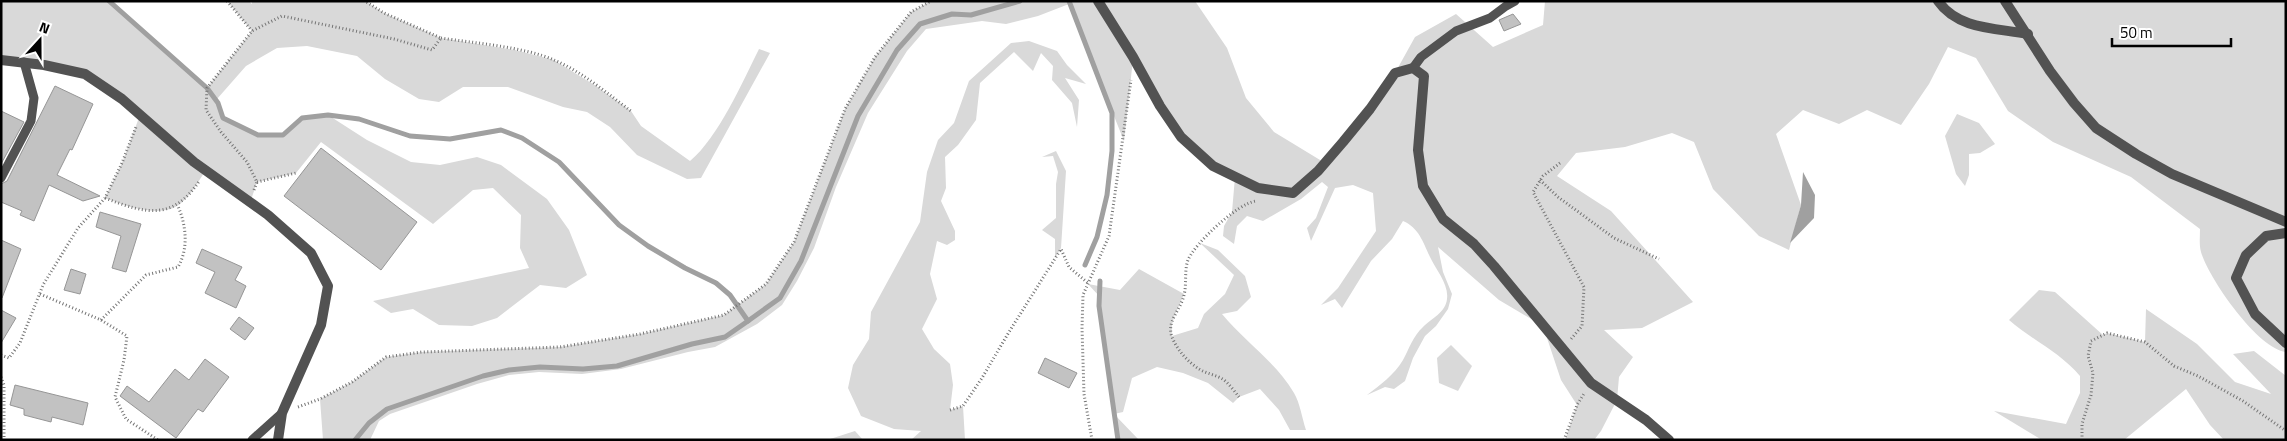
<svg xmlns="http://www.w3.org/2000/svg" width="2287" height="441" viewBox="0 0 2287 441" font-family="'Titillium Web',sans-serif">
<style>
.green{fill:#d9d9d9}
.water{fill:#a0a0a0}
.lines{fill:none;stroke-linecap:round;stroke-linejoin:round}
.stream{stroke:#a0a0a0;stroke-width:5}
.building{fill:#c2c2c2;stroke:#969696}
.path{stroke:#747474;stroke-width:3;stroke-dasharray:1 2.5;stroke-linecap:butt}
.service{stroke:#525252;stroke-width:9}
.minor{stroke:#525252;stroke-width:10}
.tertiary{stroke:#525252;stroke-width:10}
</style>
<rect width="100%" height="100%" fill="#fff"/>
<g class="green">
<path d="M1 1H109L207 88 252 31 227 1H249L252 4V1H365L384 13 441 38 515 50 554 60 596 86 631 111 641 126 690 161C718 138 743 81 759 49L770 53 701 178 687 179 637 155 610 127 587 112 563 107 508 87H463L439 102 419 99 385 79 357 56 307 46 277 48 246 66 217 99 224 118 258 135H283L302 118 328 115 367 140 411 162 440 165 477 157 501 165 547 199 569 230 587 275 566 288 540 285 497 318 472 326 439 325 413 309 391 313 373 301 529 268 520 248 521 215 493 188 473 190 433 224 321 142 296 173 257 182 250 203 206 170C198 182 191 195 180 204 160 219 126 206 105 198L122 163 140 115 85 74 1 60Z"/>
<path d="M931 1H1195L1227 48 1246 98 1274 132 1325 163 1395 73 1415 37 1456 14 1493 47 1543 25 1545 1H2286V352C2258 349 2209 279 2201 252 2199 245 2200 236 2200 229L2131 177 2053 142 2008 111 1976 58 1948 47 1929 84 1901 125 1867 110 1839 124 1803 110 1776 134 1801 205 1789 250 1759 236 1713 189 1694 142 1672 133 1625 147 1576 153 1557 176 1611 211 1693 302 1642 328 1604 330 1633 357 1619 377 1617 400 1601 431 1594 440H1565L1577 405 1561 380 1543 326 1499 300 1438 247 1443 272 1452 294 1448 309 1436 326 1425 336 1413 358 1405 381 1394 389 1385 387 1367 395C1380 385 1394 375 1403 360 1409 349 1413 336 1423 327 1431 319 1446 312 1447 299 1449 284 1436 270 1430 257 1423 242 1419 228 1403 221L1392 239 1371 261 1342 308 1335 299 1321 305 1338 288 1376 231 1373 193 1353 185 1335 188 1311 241 1307 228 1316 218 1328 187 1322 182 1301 199 1263 221 1247 216 1237 226 1234 244 1223 236 1224 226 1232 212 1235 177 1181 137 1133 59 1124 141 1069 4 1038 16 1006 24 982 21 926 29 907 51 868 113 836 187 814 248 797 281 782 305 757 324 715 347 688 352 621 369 582 374 539 372 509 375 477 384 390 414 379 421 370 440H323L320 399 352 382 386 357 422 352 560 347 640 334 724 315 766 284 794 242 845 109 875 57 911 12Z"/>
<polygon points="1029,41 1057,51 1067,65 1086,84 1065,78 1079,100 1077,127 1072,103 1052,80 1053,66 1041,53 1033,71 1014,52 980,83 976,120 958,145 945,157 946,188 941,201 955,231 955,240 947,245 937,241 930,274 937,299 922,329 934,349 950,364 953,385 950,410 963,406 965,440 911,440 921,431 894,429 861,416 848,388 853,365 869,339 871,312 920,222 927,172 938,140 954,123 969,81 1011,43"/>
<polygon points="1957,114 1979,123 1995,144 1980,153 1969,154 1969,175 1965,186 1956,174 1945,136"/>
<polygon points="1056,151 1066,171 1061,248 1055,258 1055,239 1042,230 1056,218 1056,184 1058,172 1053,156 1042,157"/>
<path d="M1200 243 1218 250 1245 276 1251 297 1237 311 1222 314C1245 342 1276 362 1294 393 1300 403 1302 418 1306 430H1290L1279 410 1260 389 1239 397 1233 403 1208 383 1183 373 1157 367 1132 378 1123 412 1114 414 1139 440H1118L1103 334 1099 296 1088 284 1120 290 1139 269 1184 294C1178 310 1170 319 1172 336L1198 328 1204 314 1225 294 1234 275Z"/>
<path d="M2039 290 2055 292 2103 335 2107 333 2145 342 2146 309 2197 344 2235 382 2271 394 2233 354 2254 351 2286 376V440H2224L2210 425 2186 389 2124 440H2042L1994 411 2066 424 2080 393V376C2061 353 2032 340 2009 320Z"/>
<polygon points="1451,345 1472,366 1458,391 1439,383 1437,358"/>
<polygon points="855,431 863,440 827,440"/>
</g>
<polygon class="water" points="1803,172 1815,195 1814,218 1790,243 1801,205"/>
<g class="lines">
<g class="stream">
<polyline points="109,1 207,88 218,103 223,118 258,135 283,135 302,118 328,115 359,119 410,136 450,139 501,130 522,138 559,162 619,225 648,246 685,268 716,283 730,295 748,321"/>
<polyline points="1069,1 1112,113 1112,151 1107,195 1097,237 1085,265"/>
<polyline points="1100,281 1099,306 1118,440"/>
<polyline points="355,440 369,423 387,409 483,376 509,370 540,367 583,369 617,366 692,344 725,337 748,321 780,298 801,261 858,116 897,50 920,24 952,14 971,15 1020,1"/>
</g>
</g>
<g class="building">
<polygon points="1513,14 1521,24 1504,31 1499,20"/>
<polygon points="55,86 93,104 72,150 70,149 57,175 100,196 83,201 49,185 34,221 20,215 22,211 1,202 1,184 7,181"/>
<polygon points="1,111 24,122 1,164"/>
<polygon points="321,148 417,222 381,270 284,196"/>
<polygon points="100,212 141,224 126,272 112,268 121,236 96,227"/>
<polygon points="1,240 21,249 2,298 1,298"/>
<polygon points="202,249 242,267 235,280 246,286 236,308 205,293 215,272 196,263"/>
<polygon points="71,269 86,274 80,294 64,290"/>
<polygon points="1,310 16,318 1,343"/>
<polygon points="239,317 254,328 245,340 230,329"/>
<polygon points="1045,358 1077,373 1069,388 1038,373"/>
<polygon points="205,359 229,377 203,412 198,409 176,438 120,396 127,386 149,402 175,369 189,380"/>
<polygon points="15,385 88,403 83,425 52,417 51,422 24,415 24,409 10,405"/>
</g>
<g class="lines">
<g class="path">
<polyline points="227,1 252,31"/>
<path d="M441 38C474 43 525 47 554 60 581 71 608 94 631 111"/>
<polyline points="1560,163 1543,176 1533,192 1584,287 1582,326 1571,339"/>
<polyline points="1540,180 1558,197 1614,238 1659,259"/>
<polyline points="257,182 296,173"/>
<polyline points="254,190 257,182 247,162 221,132 206,110 207,88 252,31 282,16 394,39 432,50 441,38 384,13 365,1"/>
<path d="M105 198C146 214 173 221 200 180"/>
<polyline points="40,294 101,320 127,336 124,360 115,397 126,419 158,440"/>
<path d="M101 320 146 275 178 267C189 248 186 225 178 206"/>
<polyline points="1,355 9,358 20,343 43,285 78,228 105,198 122,163 136,127"/>
<polyline points="1,377 4,385 4,440"/>
<path d="M1239 397C1235 392 1230 385 1224 380 1217 375 1207 374 1199 369 1188 362 1177 350 1172 337 1166 321 1181 310 1184 295 1187 284 1184 271 1188 260 1195 243 1238 203 1256 201"/>
<polyline points="298,407 320,399 352,382 386,357 422,352 560,347 640,334 724,315 766,284 794,242 845,109 875,57 911,12 931,1"/>
<polyline points="950,410 963,406 982,378 1009,332 1061,249 1069,267 1088,283"/>
<polyline points="1092,440 1084,394 1082,328 1083,295 1109,236 1131,80"/>
<polyline points="1564,440 1577,405 1585,392"/>
<polyline points="2082,440 2082,424 2091,395 2093,373 2088,356 2091,341 2107,333 2145,342 2174,366 2198,376 2243,401 2286,431"/>
</g>
<g class="service">
<polyline points="1413,68 1421,57 1456,31 1490,18 1506,6 1515,1"/>
<polyline points="1,178 31,121 34,98 24,62"/>
<polyline points="252,440 282,413"/>
</g>
<g class="minor">
<polyline points="1098,1 1133,57 1160,106 1181,137 1213,166 1258,188 1293,193 1318,171 1343,142 1370,109 1395,73 1413,68 1424,76 1418,150 1423,186 1443,219 1474,244 1494,266 1591,383 1646,420 1669,440"/>
<path d="M1938 1C1958 30 1997 28 2028 34"/>
<polyline points="2005,1 2050,71 2074,103 2096,128 2136,154 2172,174 2286,222"/>
</g>
<g class="tertiary">
<polyline points="1,60 44,65 85,74 122,99 194,162 268,215 311,253 328,286 321,325 282,413 278,440"/>
<polyline points="2286,233 2266,236 2246,255 2236,278 2255,314 2286,343"/>
</g>
</g>
<rect width="2287" height="441" fill="none" stroke="#000000" stroke-width="5"/>
<g transform="translate(40 40) rotate(21)" stroke="#ffffff" stroke-width="4" paint-order="stroke">
<path d="M0-4L9 19L0 12L-9 19Z" fill="#000000"/>
<text y="-8" font-size="14" font-weight="bold" text-anchor="middle" fill="#000000">N</text>
</g>
<path d="M2112 38v8h119v-8" fill="none" stroke="#000000" stroke-width="2.5"/>
<text x="2120" y="38" font-size="15" fill="#000000" stroke="#ffffff" stroke-width="4" paint-order="stroke">50 m</text>
</svg>
